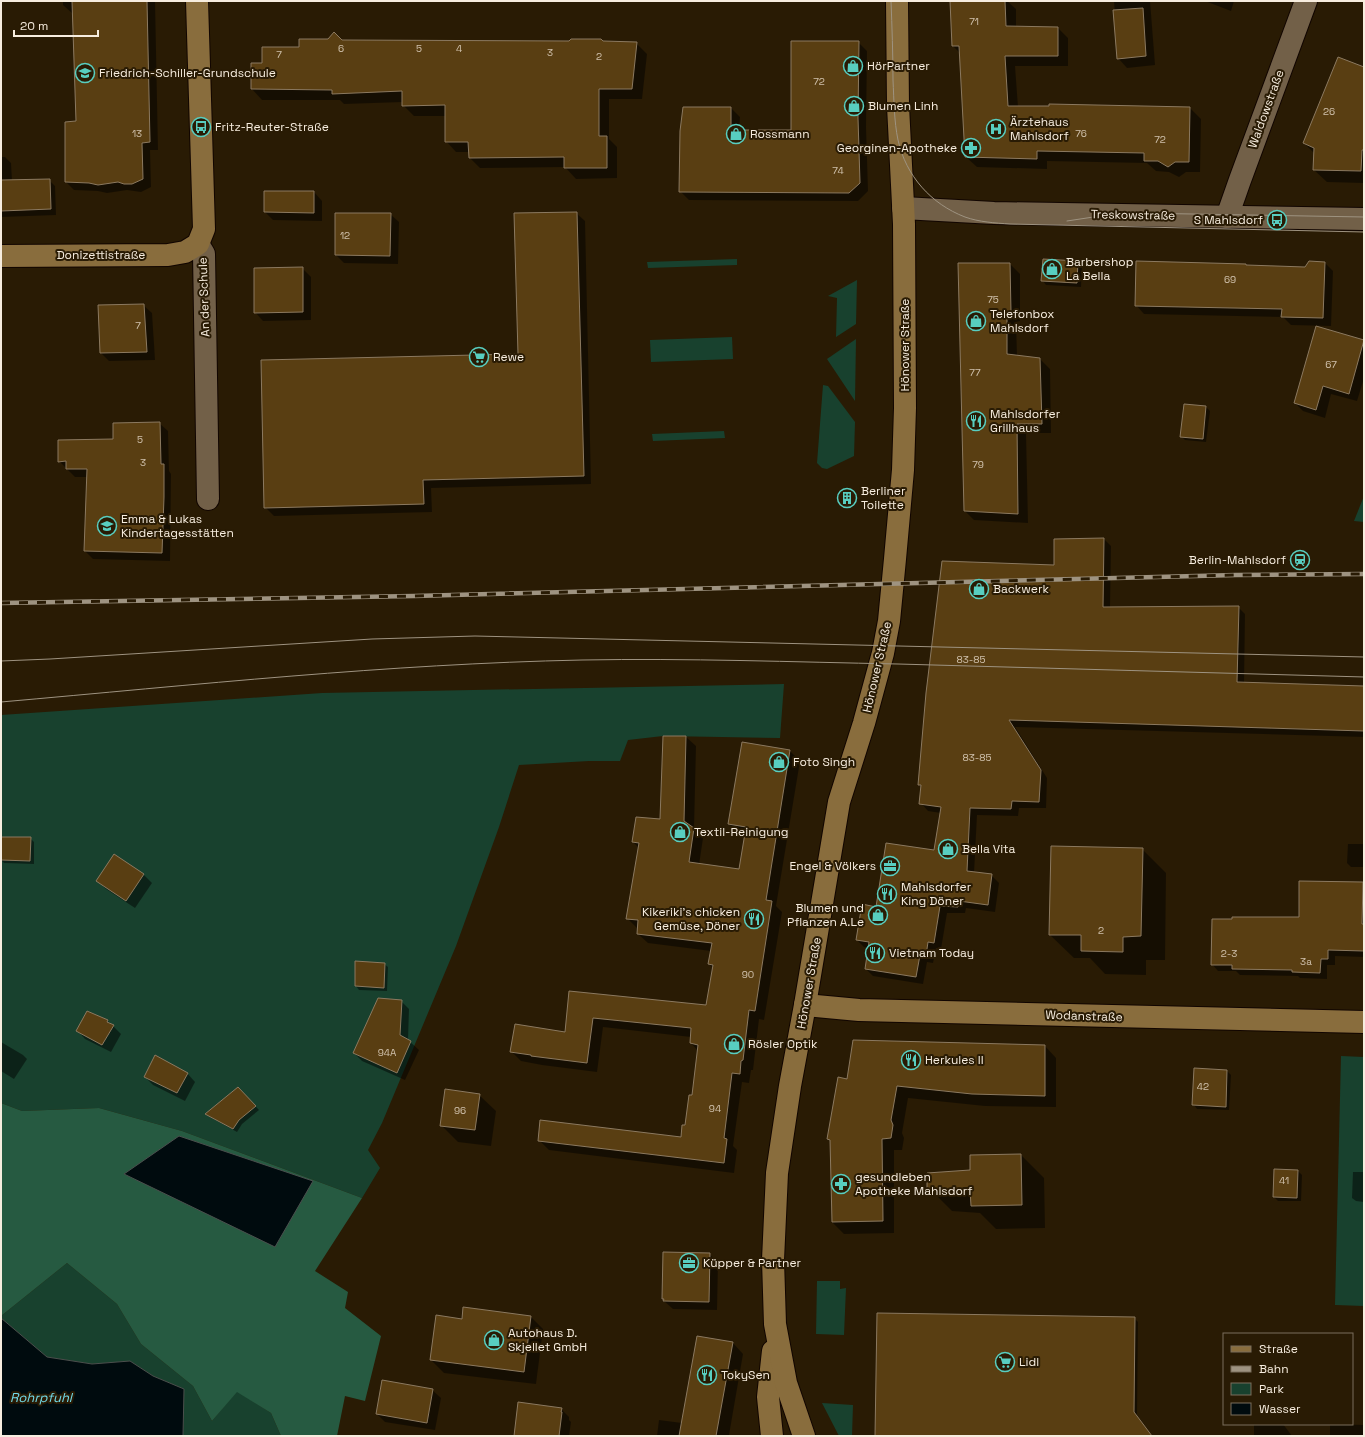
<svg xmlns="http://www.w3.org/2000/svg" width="1365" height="1437" viewBox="0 0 1365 1437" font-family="'Space Grotesk',sans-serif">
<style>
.green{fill:#18412e}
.forest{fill:#265a41}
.water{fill:#000b0e;stroke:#4a4f4d}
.shadow{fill:#0007}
.building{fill:#593e12;stroke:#8b7960}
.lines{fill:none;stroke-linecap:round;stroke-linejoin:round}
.street-casing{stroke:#110500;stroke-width:24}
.secondary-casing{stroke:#110500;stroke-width:24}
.street{stroke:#726048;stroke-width:22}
.secondary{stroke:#896d3d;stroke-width:22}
.tram{stroke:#9e9381;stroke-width:1}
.rail-casing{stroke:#9e9381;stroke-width:4.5}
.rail{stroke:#291b04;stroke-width:3;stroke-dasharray:9;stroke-linecap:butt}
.labels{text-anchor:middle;stroke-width:4;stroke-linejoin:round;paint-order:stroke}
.number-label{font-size:10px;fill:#d0c1ac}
.poi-label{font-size:12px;fill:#f7eddf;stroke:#291b04;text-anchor:start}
.street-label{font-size:12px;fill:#f7eddf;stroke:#291b04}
.water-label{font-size:13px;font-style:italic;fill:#72dbea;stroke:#291b04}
</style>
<rect width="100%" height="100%" fill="#291b04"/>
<g class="green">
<polygon points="737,259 737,265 648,268 647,262"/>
<polygon points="857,280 856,324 836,337 837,298 828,296"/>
<polygon points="732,337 733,359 651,362 650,340"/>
<polygon points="856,339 855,401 827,359"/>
<polygon points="823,385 828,386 855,422 854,456 827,469 822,468 817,463"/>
<polygon points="724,431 725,438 653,441 652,434"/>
<polygon points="1364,496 1364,522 1354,521"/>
<polygon points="784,684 780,738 663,736 628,740 620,761 589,761 519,765 499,827 456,946 382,1123 368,1150 380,1168 362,1198 182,1131 99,1108 22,1111 1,1103 1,715 322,693"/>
<polygon points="1341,1056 1364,1057 1364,1306 1335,1305"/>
<polygon points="67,1263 117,1304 141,1344 193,1386 212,1421 237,1391 271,1413 281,1436 183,1436 184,1389 153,1376 130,1361 92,1364 47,1357 1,1318 1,1316"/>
<polygon points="817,1281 840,1281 840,1289 846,1288 844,1335 816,1334"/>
<polygon points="822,1403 853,1405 852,1436 839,1436"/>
</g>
<polygon class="forest" points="1,1103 22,1111 99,1108 182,1131 362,1198 315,1271 348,1292 345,1308 381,1336 365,1401 345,1396 337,1436 281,1436 271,1413 237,1392 212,1421 193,1386 141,1344 117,1304 67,1263 1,1316"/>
<g class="water">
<polygon points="179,1136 313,1181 275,1247 124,1174"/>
<polygon points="1,1318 47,1357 92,1364 130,1361 153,1376 184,1389 183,1436 1,1436"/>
</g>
<g class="shadow">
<polygon points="63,1 155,1 158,150 150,150 151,187 141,192 127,190 107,193 98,191 74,190 66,182 77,122 74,13 72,13 63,5"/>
<polygon points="951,1 1007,1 1016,9 1016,27 1058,28 1068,38 1068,66 1015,66 1018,107 1190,108 1201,119 1200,172 1186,172 1179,177 1169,172 1156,171 1147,163 1047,161 1047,169 977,167 966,157 960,53 953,46"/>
<polygon points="1114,1 1150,1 1155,65 1127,68 1118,58"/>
<polygon points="1205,1 1234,1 1231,11"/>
<polygon points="342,41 636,43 647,54 642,99 609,99 609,139 617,147 617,178 576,179 565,167 480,168 470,158 470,152 456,152 446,141 446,116 414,116 403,105 403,102 344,104 340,100 262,100 252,89 252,64 263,64 300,48"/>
<polygon points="858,42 867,51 866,127 868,191 858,201 689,200 680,191 684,108 731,108 740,117 739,131 792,131"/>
<polygon points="1364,68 1364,183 1327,182 1314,170 1314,153 1304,143"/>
<polygon points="1,157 5,157 11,163 12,181 49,180 55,186 56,215 1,217"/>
<polygon points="265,192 314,192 322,201 322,221 273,220 265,212"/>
<polygon points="576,213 585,221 591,484 431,488 432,512 274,516 265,507 519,354"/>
<polygon points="390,214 399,222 398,264 344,263 336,255"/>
<polygon points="1078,262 1082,266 1081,287 1046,285 1043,281"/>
<polygon points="1325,263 1333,271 1331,326 1291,325 1283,317 1144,314 1136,305 1246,264 1247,266 1305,268"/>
<polygon points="1010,264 1020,274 1020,321 1016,322 1017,356 1040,359 1050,369 1051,433 1026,433 1028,523 974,520 965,511"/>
<polygon points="302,268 311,277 311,320 263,321 255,312"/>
<polygon points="143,305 152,313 155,360 109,361 101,353"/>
<polygon points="1317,327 1364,341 1364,378 1357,401 1331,394 1325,418 1303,411 1295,403"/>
<polygon points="1206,407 1210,411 1206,442 1185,440 1181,436"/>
<polygon points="159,423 168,431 169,471 171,474 170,561 93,559 85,551 87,477 75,477 59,461"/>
<polygon points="1104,539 1111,546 1110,607 1238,607 1245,614 1244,683 1364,687 1364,737 1015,727 1047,778 1046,808 1019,808 1018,816 977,815 974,873 991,875 999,883 995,912 966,908 965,913 947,913 941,949 936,948 933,963 927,962 923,984 873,976 866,969 869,948 864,947 857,940 877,908 934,851 941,813 928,811 921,803 922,787 919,785 1055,566"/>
<polygon points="664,737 686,737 696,746 694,829 703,838 699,865 740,871 746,835 739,834 729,824 742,743 790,751 800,761 776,906 782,912 764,1020 759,1019 753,1070 751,1070 749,1083 742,1082 733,1146 737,1150 734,1173 549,1150 539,1140 681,1138 686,1126 693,1096 698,1051 691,1043 691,1037 603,1027 597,1072 542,1065 521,1061 511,1051 566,1033 570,992 707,1006 713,968 709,964 711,951 648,943 638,934 638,929 627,918 639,848 633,842 661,820"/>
<polygon points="1,838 30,838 34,842 34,864 4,863 1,860"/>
<polygon points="1348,844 1364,844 1364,867 1351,867 1347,863"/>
<polygon points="1142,849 1166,873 1165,960 1146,960 1146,975 1105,974 1090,958 1074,958 1050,935"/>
<polygon points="143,874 152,883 135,908 106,889 97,881"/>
<polygon points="1363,883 1364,885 1364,957 1335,956 1335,965 1327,965 1327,979 1300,978 1298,976 1240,975 1236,971 1218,971 1212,964 1300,918"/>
<polygon points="384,964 388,967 387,991 359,990 356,986"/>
<polygon points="401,1001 409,1009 408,1040 419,1050 405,1080 362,1061 354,1053"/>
<polygon points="87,1012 108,1021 121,1034 111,1052 85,1039 77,1030"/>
<polygon points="1,1042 23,1055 27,1059 14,1079 1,1071"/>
<polygon points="1045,1046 1056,1058 1056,1107 985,1106 908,1098 902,1133 904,1138 902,1150 894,1150 894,1233 844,1234 832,1222 831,1142 828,1139 848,1080"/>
<polygon points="1195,1069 1227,1071 1231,1075 1229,1110 1197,1109 1194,1105"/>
<polygon points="187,1073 195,1082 185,1101 153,1085 145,1077"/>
<polygon points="238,1088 259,1110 242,1124 237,1132 210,1117 207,1114"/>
<polygon points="479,1095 496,1111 491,1146 458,1142 441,1125"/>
<polygon points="1021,1155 1044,1178 1045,1228 996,1229 980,1213 952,1211 928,1187"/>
<polygon points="1298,1171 1302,1175 1301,1201 1278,1201 1274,1197"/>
<polygon points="1353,1172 1364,1172 1364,1202 1356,1201 1352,1198"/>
<polygon points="709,1254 718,1262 717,1310 673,1309 664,1301"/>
<polygon points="531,1317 543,1329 536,1384 444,1373 431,1360 463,1320"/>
<polygon points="1134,1318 1138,1322 1137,1417 1152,1436 876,1436"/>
<polygon points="733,1343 743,1354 729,1435 730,1436 657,1436 659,1420 682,1423"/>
<polygon points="432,1390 441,1398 435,1430 385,1422 377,1414"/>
<polygon points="561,1409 569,1417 569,1420 571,1422 569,1436 515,1436"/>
<polygon points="1254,1424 1283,1424 1292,1436 1254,1436"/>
<polygon points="1330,1424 1364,1425 1364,1436 1330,1436"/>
</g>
<g class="building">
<polygon points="72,1 147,1 150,142 142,143 143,179 132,184 124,184 118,182 98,185 89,183 65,182 65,122 76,121"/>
<polygon points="950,1 1005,1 1006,26 1058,27 1058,56 1005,56 1008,106 1049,106 1049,104 1190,107 1189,162 1175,162 1168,167 1158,161 1144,161 1144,153 1037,151 1037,159 965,157 959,46 952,46"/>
<polygon points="1143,8 1146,56 1117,59 1113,10"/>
<polygon points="334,32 342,40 569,41 571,39 601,39 603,41 637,42 632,89 599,89 599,136 607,136 607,168 564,168 564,157 469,158 468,142 445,142 445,105 402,106 402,91 332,94 332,90 251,89 251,63 262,63 262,47 299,47 299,39 328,39"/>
<polygon points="791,41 859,41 858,118 860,183 849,193 679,192 680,131 683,107 731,107 731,130 791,130"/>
<polygon points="1338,57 1364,67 1364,150 1362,150 1361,171 1313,170 1314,148 1303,143"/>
<polygon points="50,179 51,209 1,211 1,180"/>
<polygon points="264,191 314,191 314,213 264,212"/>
<polygon points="577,212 584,476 423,480 424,504 264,508 261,360 518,354 514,213"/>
<polygon points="335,213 391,213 390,256 335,255"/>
<polygon points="1043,259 1078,261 1077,283 1041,281"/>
<polygon points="1136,261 1246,264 1246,265 1305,267 1309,261 1325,262 1323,318 1281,317 1282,309 1135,306"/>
<polygon points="958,263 1010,263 1011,312 1007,312 1007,354 1040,358 1042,424 1017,424 1018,514 964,511"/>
<polygon points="303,267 303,312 254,313 254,268"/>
<polygon points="144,304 147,352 100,353 98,305"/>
<polygon points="1316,326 1364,340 1349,394 1323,386 1316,410 1294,403"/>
<polygon points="1184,404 1206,406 1203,439 1180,437"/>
<polygon points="160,422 161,464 164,464 164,497 162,553 84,551 87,469 66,469 66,461 58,462 58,440 113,439 113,423"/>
<polygon points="1104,538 1103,607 1239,606 1237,682 1364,686 1364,731 1009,720 1041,770 1039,802 1012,801 1011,809 970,808 967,871 992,874 988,905 959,901 958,907 940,906 934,943 928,942 926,956 920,955 916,977 865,969 869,942 856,940 862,904 876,907 886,843 934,850 941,807 919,804 921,785 918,785 926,693 942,561 1054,565 1054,539"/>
<polygon points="663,736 686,736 684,821 694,828 689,862 739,869 746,827 728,824 742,742 790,750 766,900 772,901 755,1011 749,1010 743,1060 741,1061 740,1074 732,1073 724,1138 727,1139 724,1163 538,1141 540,1120 681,1137 682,1125 685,1125 689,1095 692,1095 698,1045 690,1043 691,1028 593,1018 587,1063 531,1056 531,1055 510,1052 515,1024 565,1032 569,991 706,1005 713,965 708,964 712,943 637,934 638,920 626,919 639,843 632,842 636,817 660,819"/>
<polygon points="1,837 31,837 30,861 1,860"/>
<polygon points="1051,846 1143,848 1141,936 1123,937 1123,952 1081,951 1081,935 1049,935"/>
<polygon points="114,854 144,874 126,901 96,881"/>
<polygon points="1299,881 1363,882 1362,924 1364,924 1364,951 1328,950 1328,959 1321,959 1320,973 1292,972 1292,970 1232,969 1232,965 1211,965 1212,919 1232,919 1232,917 1299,917"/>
<polygon points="355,961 385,963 384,988 355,986"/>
<polygon points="378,998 402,1000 400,1035 411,1041 397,1073 353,1053"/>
<polygon points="87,1011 108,1020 107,1022 114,1025 102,1045 76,1031"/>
<polygon points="853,1040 1045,1045 1045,1096 972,1094 897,1086 891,1120 893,1125 891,1138 882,1139 883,1221 832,1222 830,1140 827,1139 838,1077 847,1079"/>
<polygon points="155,1055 188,1073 177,1093 144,1077"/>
<polygon points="1194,1068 1227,1070 1226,1107 1192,1105"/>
<polygon points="238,1087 256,1106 239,1120 233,1129 205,1114"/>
<polygon points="445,1089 480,1094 475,1130 440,1126"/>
<polygon points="1021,1154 1022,1205 971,1206 970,1190 927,1188 927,1173 970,1170 970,1155"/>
<polygon points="1274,1169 1298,1170 1297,1198 1273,1197"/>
<polygon points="663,1252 710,1253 709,1302 663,1301 664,1299 662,1299"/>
<polygon points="463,1307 531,1316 524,1372 430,1360 436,1315 462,1319"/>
<polygon points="877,1313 1135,1317 1134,1412 1152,1436 875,1436"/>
<polygon points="697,1336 733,1342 716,1436 679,1436"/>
<polygon points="382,1380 433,1389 427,1423 376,1414"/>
<polygon points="518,1402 562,1408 561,1412 562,1412 559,1436 514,1436"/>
</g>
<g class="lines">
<defs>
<g id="street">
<polyline points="903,208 994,213 1364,219"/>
<polyline points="1227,217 1240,180 1306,1"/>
<polyline points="198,244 204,254 208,499"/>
</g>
<g id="secondary">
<polyline points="1,256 168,255 185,252 198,244 204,229 197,1"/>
<polyline points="805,1005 859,1010 1364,1022"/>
<polyline points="772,1436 768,1397 773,1351"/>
<polyline points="804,1436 786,1383 775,1324 773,1260 777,1173 790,1086 805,1005 839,802 864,723 883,653 889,621 895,559 903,470 905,408 904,224 898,106 897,1"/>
</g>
</defs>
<use href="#street" class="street-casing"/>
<use href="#secondary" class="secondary-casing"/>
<use href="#street" class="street"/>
<use href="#secondary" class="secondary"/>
<g class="tram">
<path d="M891 1C892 27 893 54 893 80 894 100 894 121 898 140 906 176 931 204 965 217 979 222 995 223 1010 224L1364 232"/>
<polyline points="1067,221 1100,216 1135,213 1364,217"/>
<polyline points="1,661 50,659 372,639 475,636 1364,657"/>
<path d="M1 702C194 685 388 664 582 660 687 658 793 662 898 664 1053 668 1209 673 1364 677"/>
</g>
<defs>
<polyline id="rail" points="1,603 414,596 1236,575 1364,574"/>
</defs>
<use href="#rail" class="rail-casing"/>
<use href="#rail" class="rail"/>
</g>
<defs>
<symbol id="shop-ring" viewBox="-11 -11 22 22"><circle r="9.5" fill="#291b04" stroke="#58cec0" stroke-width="1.5"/><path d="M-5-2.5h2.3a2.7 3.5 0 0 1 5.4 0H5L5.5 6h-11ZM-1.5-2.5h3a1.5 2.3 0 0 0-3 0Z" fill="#58cec0"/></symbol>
<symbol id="school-ring" viewBox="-11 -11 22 22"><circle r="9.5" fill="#291b04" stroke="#58cec0" stroke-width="1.5"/><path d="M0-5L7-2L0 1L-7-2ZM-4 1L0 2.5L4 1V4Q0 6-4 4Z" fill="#58cec0"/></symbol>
<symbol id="bus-ring" viewBox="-11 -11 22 22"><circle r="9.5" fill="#291b04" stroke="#58cec0" stroke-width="1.5"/><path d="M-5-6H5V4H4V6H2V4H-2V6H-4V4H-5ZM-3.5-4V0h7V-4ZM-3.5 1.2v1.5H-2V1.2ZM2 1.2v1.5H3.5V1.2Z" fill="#58cec0"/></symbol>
<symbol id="hospital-ring" viewBox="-11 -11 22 22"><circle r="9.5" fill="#291b04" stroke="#58cec0" stroke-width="1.5"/><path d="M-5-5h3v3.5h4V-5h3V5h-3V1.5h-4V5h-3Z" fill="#58cec0"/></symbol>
<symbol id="pharmacy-ring" viewBox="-11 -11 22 22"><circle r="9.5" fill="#291b04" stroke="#58cec0" stroke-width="1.5"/><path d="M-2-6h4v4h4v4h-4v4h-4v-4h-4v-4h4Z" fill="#58cec0"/></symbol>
<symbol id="supermarket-ring" viewBox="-11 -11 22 22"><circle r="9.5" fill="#291b04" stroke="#58cec0" stroke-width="1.5"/><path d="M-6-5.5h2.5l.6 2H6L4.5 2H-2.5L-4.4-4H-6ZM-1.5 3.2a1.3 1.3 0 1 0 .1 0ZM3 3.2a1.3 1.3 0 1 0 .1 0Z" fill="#58cec0"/></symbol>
<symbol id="restaurant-ring" viewBox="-11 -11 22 22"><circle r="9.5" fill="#291b04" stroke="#58cec0" stroke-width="1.5"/><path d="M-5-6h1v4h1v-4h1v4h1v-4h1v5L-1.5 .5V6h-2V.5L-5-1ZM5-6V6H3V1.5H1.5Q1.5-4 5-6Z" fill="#58cec0"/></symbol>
<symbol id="building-ring" viewBox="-11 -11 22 22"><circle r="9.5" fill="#291b04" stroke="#58cec0" stroke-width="1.5"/><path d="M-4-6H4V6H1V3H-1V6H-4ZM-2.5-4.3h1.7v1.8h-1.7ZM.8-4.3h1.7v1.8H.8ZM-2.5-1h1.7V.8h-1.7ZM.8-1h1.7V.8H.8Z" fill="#58cec0"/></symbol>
<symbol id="station-ring" viewBox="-11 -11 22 22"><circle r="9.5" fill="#291b04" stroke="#58cec0" stroke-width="1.5"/><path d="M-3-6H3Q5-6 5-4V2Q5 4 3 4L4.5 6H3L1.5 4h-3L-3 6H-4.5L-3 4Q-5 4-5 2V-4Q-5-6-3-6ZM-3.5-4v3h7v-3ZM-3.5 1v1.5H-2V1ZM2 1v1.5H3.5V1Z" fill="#58cec0"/></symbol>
<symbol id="office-ring" viewBox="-11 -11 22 22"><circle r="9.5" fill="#291b04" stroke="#58cec0" stroke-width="1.5"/><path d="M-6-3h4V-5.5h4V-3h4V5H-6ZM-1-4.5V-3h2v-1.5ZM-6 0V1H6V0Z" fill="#58cec0"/></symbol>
</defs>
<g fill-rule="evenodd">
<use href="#shop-ring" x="842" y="55" width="22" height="22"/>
<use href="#school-ring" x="74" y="62" width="22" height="22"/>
<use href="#shop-ring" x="843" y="95" width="22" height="22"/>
<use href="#bus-ring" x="190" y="116" width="22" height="22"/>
<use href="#hospital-ring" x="985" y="118" width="22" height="22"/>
<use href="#shop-ring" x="725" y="123" width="22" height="22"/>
<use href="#pharmacy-ring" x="960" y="137" width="22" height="22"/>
<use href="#bus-ring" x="1266" y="209" width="22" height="22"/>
<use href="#shop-ring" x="1041" y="258" width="22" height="22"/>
<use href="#shop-ring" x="965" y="310" width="22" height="22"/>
<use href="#supermarket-ring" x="468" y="346" width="22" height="22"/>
<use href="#restaurant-ring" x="965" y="410" width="22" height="22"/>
<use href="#building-ring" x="836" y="487" width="22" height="22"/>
<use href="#school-ring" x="96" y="515" width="22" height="22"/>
<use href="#station-ring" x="1289" y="549" width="22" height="22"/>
<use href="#shop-ring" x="968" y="578" width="22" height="22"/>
<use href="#shop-ring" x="768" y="751" width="22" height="22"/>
<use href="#shop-ring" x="669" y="821" width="22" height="22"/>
<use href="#shop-ring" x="937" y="838" width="22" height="22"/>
<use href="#office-ring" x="879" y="855" width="22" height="22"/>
<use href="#restaurant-ring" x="876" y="883" width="22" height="22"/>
<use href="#shop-ring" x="867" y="904" width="22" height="22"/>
<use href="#restaurant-ring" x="743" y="908" width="22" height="22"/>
<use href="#restaurant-ring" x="864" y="942" width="22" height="22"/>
<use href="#shop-ring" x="723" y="1033" width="22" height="22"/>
<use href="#restaurant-ring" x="900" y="1049" width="22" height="22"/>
<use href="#pharmacy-ring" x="830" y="1173" width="22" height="22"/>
<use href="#office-ring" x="678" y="1252" width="22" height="22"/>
<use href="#shop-ring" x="483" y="1329" width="22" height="22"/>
<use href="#supermarket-ring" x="994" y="1351" width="22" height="22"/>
<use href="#restaurant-ring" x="696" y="1364" width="22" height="22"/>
</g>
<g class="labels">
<g class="number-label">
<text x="974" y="25">71</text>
<text x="341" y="52">6</text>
<text x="419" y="52">5</text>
<text x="459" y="52">4</text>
<text x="550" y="56">3</text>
<text x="279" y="58">7</text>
<text x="599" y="60">2</text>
<text x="819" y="85">72</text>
<text x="1329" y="115">26</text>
<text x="137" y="137">13</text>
<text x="1081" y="137">76</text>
<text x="1160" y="143">72</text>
<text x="838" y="174">74</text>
<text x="345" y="239">12</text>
<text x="1230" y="283">69</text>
<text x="993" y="303">75</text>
<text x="138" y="329">7</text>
<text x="1331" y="368">67</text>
<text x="975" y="376">77</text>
<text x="140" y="443">5</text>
<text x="143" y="466">3</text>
<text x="978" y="468">79</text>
<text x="971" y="663">83-85</text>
<text x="977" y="761">83-85</text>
<text x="1101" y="934">2</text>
<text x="1229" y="957">2-3</text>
<text x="1306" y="965">3a</text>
<text x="748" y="978">90</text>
<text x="387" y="1056">94A</text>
<text x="1203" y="1090">42</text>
<text x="715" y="1112">94</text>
<text x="460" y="1114">96</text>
<text x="1284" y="1184">41</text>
</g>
<g class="poi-label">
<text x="867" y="70">HörPartner</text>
<text x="99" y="77">Friedrich-Schiller-Grundschule</text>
<text x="868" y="110">Blumen Linh</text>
<text x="1010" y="126">Ärztehaus<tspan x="1010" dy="14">Mahlsdorf</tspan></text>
<text x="215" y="131">Fritz-Reuter-Straße</text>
<text x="750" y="138">Rossmann</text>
<text x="957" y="152" text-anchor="end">Georginen-Apotheke</text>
<text x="1263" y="224" text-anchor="end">S Mahlsdorf</text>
<text x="1066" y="266">Barbershop<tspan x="1066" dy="14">La Bella</tspan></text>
<text x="990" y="318">Telefonbox<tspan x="990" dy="14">Mahlsdorf</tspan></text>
<text x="493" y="361">Rewe</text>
<text x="990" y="418">Mahlsdorfer<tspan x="990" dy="14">Grillhaus</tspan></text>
<text x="861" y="495">Berliner<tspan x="861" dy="14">Toilette</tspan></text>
<text x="121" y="523">Emma &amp; Lukas<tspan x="121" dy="14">Kindertagesstätten</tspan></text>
<text x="1286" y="564" text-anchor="end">Berlin-Mahlsdorf</text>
<text x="993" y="593">Backwerk</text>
<text x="793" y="766">Foto Singh</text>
<text x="694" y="836">Textil-Reinigung</text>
<text x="962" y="853">Bella Vita</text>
<text x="876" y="870" text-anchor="end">Engel &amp; Völkers</text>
<text x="901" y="891">Mahlsdorfer<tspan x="901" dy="14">King Döner</tspan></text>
<text x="864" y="912" text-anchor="end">Blumen und<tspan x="864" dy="14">Pflanzen A.Le</tspan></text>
<text x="740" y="916" text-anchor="end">Kikeriki’s chicken<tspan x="740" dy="14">Gemüse, Döner</tspan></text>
<text x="889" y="957">Vietnam Today</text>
<text x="748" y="1048">Rösler Optik</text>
<text x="925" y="1064">Herkules II</text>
<text x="855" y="1181">gesundleben<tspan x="855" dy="14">Apotheke Mahlsdorf</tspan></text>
<text x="703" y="1267">Küpper &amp; Partner</text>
<text x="508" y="1337">Autohaus D.<tspan x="508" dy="14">Skjellet GmbH</tspan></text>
<text x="1019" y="1366">Lidl</text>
<text x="721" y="1379">TokySen</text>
</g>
<g class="street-label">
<text transform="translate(1266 109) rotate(-70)" y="4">Waldowstraße</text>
<text transform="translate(1133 215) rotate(1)" y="4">Treskowstraße</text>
<text x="101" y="259">Donizettistraße</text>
<text transform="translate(204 297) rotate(-92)" y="4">An der Schule</text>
<text transform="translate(905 345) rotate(-90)" y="4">Hönower Straße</text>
<text transform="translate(877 667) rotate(-77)" y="4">Hönower Straße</text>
<text transform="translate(809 983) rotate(-80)" y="4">Hönower Straße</text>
<text transform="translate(1084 1016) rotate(2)" y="4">Wodanstraße</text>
</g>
<g class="water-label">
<text x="41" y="1402">Rohrpfuhl</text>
</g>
</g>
<rect width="1365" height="1437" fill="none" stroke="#f7eddf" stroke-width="4"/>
<rect x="1223" y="1333" width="130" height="92" fill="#291b04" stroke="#7b6f5c"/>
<rect x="1231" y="1346" width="20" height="6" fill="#896d3d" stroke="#7b6f5c"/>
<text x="1259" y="1353" font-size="12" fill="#f7eddf">Straße</text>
<rect x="1231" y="1366" width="20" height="6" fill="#9e9381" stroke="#7b6f5c"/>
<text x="1259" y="1373" font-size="12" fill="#f7eddf">Bahn</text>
<rect x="1231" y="1383" width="20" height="12" fill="#18412e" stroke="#7b6f5c"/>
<text x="1259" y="1393" font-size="12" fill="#f7eddf">Park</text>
<rect x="1231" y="1403" width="20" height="12" fill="#000b0e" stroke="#7b6f5c"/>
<text x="1259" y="1413" font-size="12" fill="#f7eddf">Wasser</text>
<path d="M14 30v6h84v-6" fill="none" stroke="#f7eddf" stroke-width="2"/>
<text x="20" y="30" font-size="12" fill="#f7eddf" stroke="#291b04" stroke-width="3" paint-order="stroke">20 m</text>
</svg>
